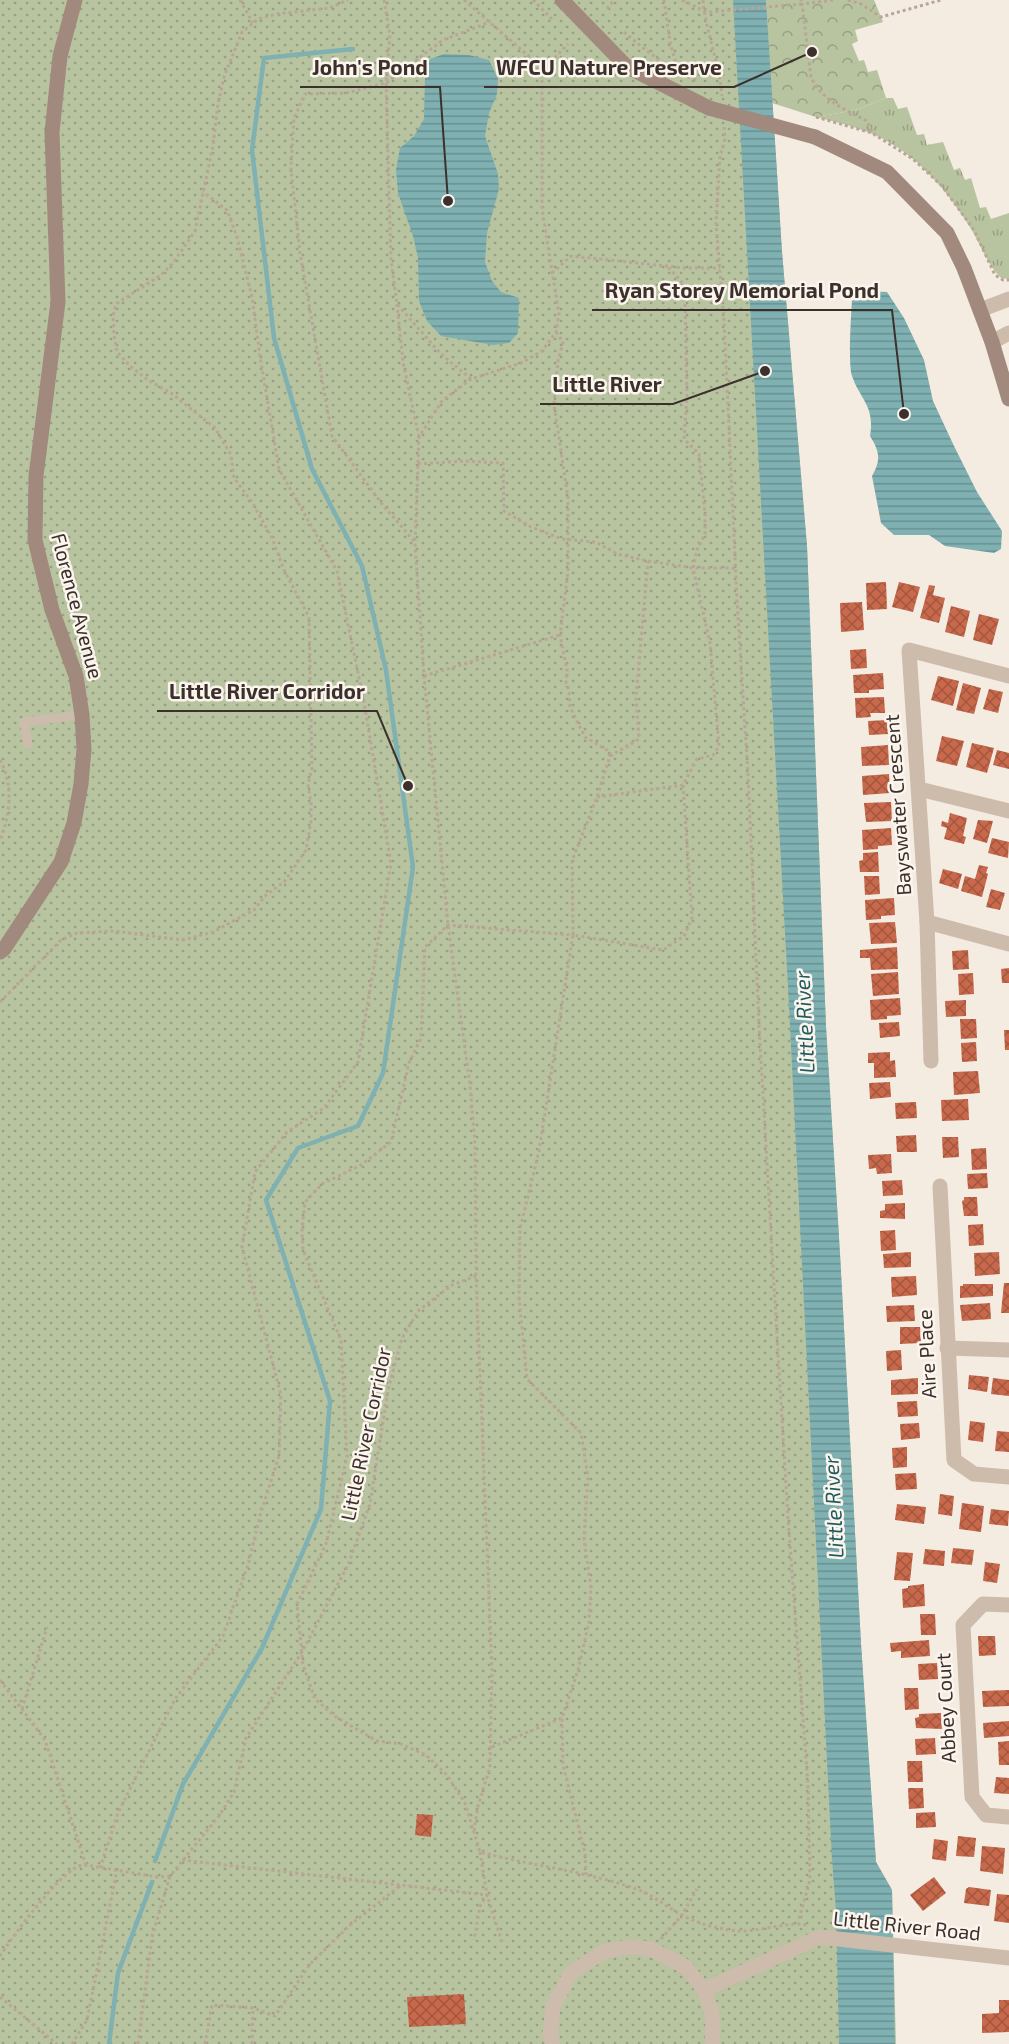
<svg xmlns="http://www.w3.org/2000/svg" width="1009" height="2044" viewBox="0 0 1009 2044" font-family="'Exo 2',sans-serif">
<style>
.grass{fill:url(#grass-tufts)}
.forest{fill:url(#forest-crowns)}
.park{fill:url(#park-dots)}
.water{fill:url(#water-rules)}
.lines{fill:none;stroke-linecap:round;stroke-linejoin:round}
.stream{stroke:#7fb0b2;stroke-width:4.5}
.building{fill:url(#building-cross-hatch)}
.path{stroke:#b9a596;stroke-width:3;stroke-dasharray:3 3;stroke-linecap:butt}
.lane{stroke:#cdbbac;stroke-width:9}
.street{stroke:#cdbbac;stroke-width:15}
.secondary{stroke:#a18a7d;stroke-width:15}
.secondary-bridge{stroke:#a18a7d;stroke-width:15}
.labels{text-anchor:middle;stroke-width:5;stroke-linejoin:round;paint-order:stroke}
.street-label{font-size:20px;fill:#3b302b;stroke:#fbf5ee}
.water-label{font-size:21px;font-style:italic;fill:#1f5a5e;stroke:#fbf5ee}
.leader{fill:none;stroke:#3b302b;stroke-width:2}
.callout-dot{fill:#3b302b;stroke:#fbf5ee;stroke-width:2}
.callout-label{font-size:21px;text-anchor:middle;font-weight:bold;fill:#3b302b;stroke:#fbf5ee;stroke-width:5;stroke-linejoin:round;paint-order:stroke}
</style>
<defs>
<pattern id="grass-tufts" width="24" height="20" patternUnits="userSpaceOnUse" patternTransform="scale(1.5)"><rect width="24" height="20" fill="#b8c4a0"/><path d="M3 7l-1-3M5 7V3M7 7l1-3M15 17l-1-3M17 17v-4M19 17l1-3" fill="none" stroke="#97a083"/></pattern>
<pattern id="forest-crowns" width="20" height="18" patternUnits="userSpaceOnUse" patternTransform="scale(1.5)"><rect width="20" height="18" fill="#b8c4a0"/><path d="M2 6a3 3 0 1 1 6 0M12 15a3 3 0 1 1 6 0" fill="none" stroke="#97a083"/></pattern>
<pattern id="park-dots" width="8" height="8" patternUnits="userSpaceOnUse" patternTransform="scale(1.5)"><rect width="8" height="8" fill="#b8c4a0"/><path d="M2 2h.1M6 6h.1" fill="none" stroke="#97a083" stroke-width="1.8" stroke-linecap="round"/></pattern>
<pattern id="water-rules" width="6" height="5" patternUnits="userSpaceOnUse" patternTransform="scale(1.5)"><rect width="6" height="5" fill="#7fb0b2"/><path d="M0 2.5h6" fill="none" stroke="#699091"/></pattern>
<pattern id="building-cross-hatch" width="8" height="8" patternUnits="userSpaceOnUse" patternTransform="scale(1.5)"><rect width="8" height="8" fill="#c8694b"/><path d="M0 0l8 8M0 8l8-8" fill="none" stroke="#a4573f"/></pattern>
</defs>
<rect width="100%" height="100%" fill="#f4ebe1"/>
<path class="grass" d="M886 98H893L898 109 907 107 917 135 924 134 927 145 943 142 954 170 960 168 965 180 971 178 980 208 986 207 991 219 1009 213V279L1001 278C986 263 980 242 968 224 943 185 910 147 865 131 849 125 832 121 816 117L856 110Z"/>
<polygon class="forest" points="766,0 874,0 883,22 855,30 858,41 852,44 859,61 864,60 868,72 877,70 886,98 856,110 816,117 772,103"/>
<polygon class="park" points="0,0 766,0 782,252 807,546 826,1027 840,1254 861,1644 876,1862 892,1890 896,2044 0,2044"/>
<g class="water">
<polygon points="733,0 766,0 782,252 807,546 826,1027 840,1254 861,1644 876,1862 892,1890 895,2044 839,2044 836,1911 832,1860 788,987"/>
<polygon points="444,54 469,55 489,60 498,79 497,94 489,113 485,136 498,174 499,189 487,233 485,262 492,281 501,292 519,298 518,333 509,343 493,345 441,336 427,321 419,301 418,258 413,236 398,193 396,170 400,148 414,136 424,119 425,74 430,59"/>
<path d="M864 291 887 292 904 318 924 360 933 401 954 446 977 492 1002 531 1001 549 994 553 945 546 929 535H894L881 523 872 476C881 460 880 452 870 436 875 406 861 401 852 376 848 365 851 316 852 301Z"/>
</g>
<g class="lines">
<g class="stream">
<polyline points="155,1861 183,1784 262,1648 321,1509 330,1401 266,1200 298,1148 358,1126 383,1073 413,867 386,670 362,566 312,469 274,338 252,150 264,58 353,49"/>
<polyline points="109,2044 118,1973 152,1882"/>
</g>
</g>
<g class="building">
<polygon points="886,582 887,609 867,610 866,583"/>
<polygon points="899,582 920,587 913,612 892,607"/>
<polygon points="929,585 935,586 933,595 945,598 939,623 920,618"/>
<polygon points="862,602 864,630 841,632 840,603"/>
<polygon points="951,606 970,611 964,637 945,632"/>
<polygon points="979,614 999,619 992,645 973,640"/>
<polygon points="866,649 867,668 851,669 850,650"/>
<polygon points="883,673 884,689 869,690 869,693 854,693 853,675"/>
<polygon points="938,676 959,681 953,706 931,700"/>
<polygon points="963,683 981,688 974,714 956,710"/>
<polygon points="989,689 1003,692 998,713 983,709"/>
<polygon points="884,697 885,713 870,713 871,717 856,718 855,698"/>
<polygon points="887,720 888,734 869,735 868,721"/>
<polygon points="942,736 964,741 957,766 936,761"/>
<polygon points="972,743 994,748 987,773 966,767"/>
<polygon points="888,745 889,765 862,766 861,747"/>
<polygon points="997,750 1009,753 1009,769 993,765"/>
<polygon points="889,774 890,793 863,795 862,776"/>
<polygon points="891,802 892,821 866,822 864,803"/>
<polygon points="950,813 967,818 963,836 966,837 964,844 944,839 947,828 941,826 942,821 948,823"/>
<polygon points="978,820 993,821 987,843 973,839"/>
<polygon points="891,828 892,845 878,846 878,849 863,850 862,830"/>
<polygon points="992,838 1009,842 1008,858 988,853"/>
<polygon points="878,852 879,872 860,872 859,861 863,860 863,853"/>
<polygon points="979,865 988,867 986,873 988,874 982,897 961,891 965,876 975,879"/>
<polygon points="943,869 962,874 958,889 939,883"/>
<polygon points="864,876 879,876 880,894 865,895"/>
<polygon points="991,889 1005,893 1000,910 986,907"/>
<polygon points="894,898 895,915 881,916 881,919 866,920 865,900"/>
<polygon points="895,922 897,943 871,944 869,923"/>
<polygon points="897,947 898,969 871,970 870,958 860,958 860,950"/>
<polygon points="968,950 969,969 953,970 952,951"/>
<polygon points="1009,968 1009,983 1002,983 1001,969"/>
<polygon points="898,972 899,994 873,996 871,974"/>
<polygon points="973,973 974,994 959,995 958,974"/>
<polygon points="900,998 901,1015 887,1016 887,1019 871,1020 870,1000"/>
<polygon points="966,1000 966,1016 946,1017 945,1001"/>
<polygon points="960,1019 976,1019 977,1038 961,1039"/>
<polygon points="899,1022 900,1036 880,1038 879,1023"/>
<polygon points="1004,1030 1009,1030 1009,1050 1005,1050"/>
<polygon points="976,1042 977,1061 962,1062 961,1043"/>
<polygon points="890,1052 890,1061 895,1060 896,1077 874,1078 874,1063 868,1063 868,1053"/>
<polygon points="978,1071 980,1093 954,1095 953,1072"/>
<polygon points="890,1082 891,1097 870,1099 869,1083"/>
<polygon points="968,1099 969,1120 942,1121 941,1100"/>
<polygon points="916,1102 917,1118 896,1119 895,1103"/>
<polygon points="916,1135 917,1152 897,1152 896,1136"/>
<polygon points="942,1137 958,1137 959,1157 943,1158"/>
<polygon points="986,1148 987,1169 972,1170 971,1149"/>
<polygon points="891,1154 892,1173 877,1174 876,1168 869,1169 868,1155"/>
<polygon points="987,1173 988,1188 968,1189 967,1174"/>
<polygon points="902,1180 903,1195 883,1196 882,1181"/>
<polygon points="964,1197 977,1197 978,1216 964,1216 962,1201 964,1200"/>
<polygon points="905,1203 905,1219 880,1218 880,1211 885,1210 885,1204"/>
<polygon points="983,1224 984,1245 969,1246 968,1225"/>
<polygon points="895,1230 896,1250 881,1251 880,1231"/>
<polygon points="911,1252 911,1267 884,1268 883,1254"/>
<polygon points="999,1252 1000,1274 975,1276 974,1253"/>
<polygon points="916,1276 917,1295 892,1297 891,1277"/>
<polygon points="1004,1283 1009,1283 1009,1313 1001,1313"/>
<polygon points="963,1284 993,1284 993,1296 960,1298 960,1286 963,1286"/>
<polygon points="990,1303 991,1319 962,1321 960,1305"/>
<polygon points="914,1305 915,1321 887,1322 886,1306"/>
<polygon points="900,1327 920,1327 921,1343 900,1344"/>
<polygon points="901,1350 902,1370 887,1371 886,1351"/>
<polygon points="969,1375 989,1377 987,1392 968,1389"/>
<polygon points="918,1378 918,1394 891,1395 891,1380"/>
<polygon points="993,1378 1009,1380 1009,1396 991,1394"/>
<polygon points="917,1401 918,1416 898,1417 897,1402"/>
<polygon points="970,1421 985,1423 983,1442 968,1440"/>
<polygon points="919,1423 920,1438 901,1440 900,1424"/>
<polygon points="997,1431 1009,1432 1009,1452 995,1451"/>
<polygon points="907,1447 907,1467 893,1468 892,1448"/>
<polygon points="916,1473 917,1489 896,1490 895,1474"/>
<polygon points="940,1494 954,1496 952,1516 938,1514"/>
<polygon points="962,1503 984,1506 981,1532 959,1529"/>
<polygon points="897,1504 926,1507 924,1524 895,1520"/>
<polygon points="991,1509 1009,1511 1008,1526 989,1524"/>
<polygon points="953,1548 974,1550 972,1565 951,1563"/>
<polygon points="925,1549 945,1551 944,1566 923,1564"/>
<polygon points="897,1552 913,1553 910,1581 894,1580"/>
<polygon points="985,1562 1000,1564 997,1583 983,1581"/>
<polygon points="924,1584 925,1606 903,1608 902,1589 908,1588 908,1586"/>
<polygon points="920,1614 935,1614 936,1635 921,1635"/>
<polygon points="978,1636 995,1636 996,1655 979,1656"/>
<polygon points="929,1640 930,1656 901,1658 901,1651 891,1652 890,1643"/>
<polygon points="937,1663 938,1679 919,1680 918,1664"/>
<polygon points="904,1688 918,1688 919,1709 905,1710"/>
<polygon points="1009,1690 1009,1706 983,1707 982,1691"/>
<polygon points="941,1713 942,1729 916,1728 915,1718 919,1717 919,1714"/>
<polygon points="1009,1721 1009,1736 984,1738 983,1723"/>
<polygon points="935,1738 936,1754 916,1755 915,1739"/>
<polygon points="1009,1741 1009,1765 999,1765 998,1742"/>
<polygon points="907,1761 922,1761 923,1782 908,1782"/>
<polygon points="996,1777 1009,1778 1009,1794 994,1793"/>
<polygon points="908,1788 923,1788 924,1808 909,1809"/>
<polygon points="935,1812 936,1827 916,1828 916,1813"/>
<polygon points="417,1814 433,1815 431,1837 415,1835"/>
<polygon points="958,1836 976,1838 974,1857 956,1856"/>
<polygon points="934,1839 948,1841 946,1861 932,1859"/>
<polygon points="982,1846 1005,1848 1003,1874 980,1871"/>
<polygon points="934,1877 946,1893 923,1911 910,1895"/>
<polygon points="969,1887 991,1890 989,1906 964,1903 966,1889"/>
<polygon points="997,1894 1009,1895 1009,1923 994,1921"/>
<polygon points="464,1994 466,2024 409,2027 407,1997"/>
<polygon points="999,2000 1009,2000 1009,2032 982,2033 982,2014 999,2013"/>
</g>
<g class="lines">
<g class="path">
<polyline points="240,0 253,23"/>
<polyline points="384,0 390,35 386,83 391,261 397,304 441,354 471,379"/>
<polyline points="464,0 531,58 542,71"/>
<polyline points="533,0 552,19"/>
<polyline points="664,0 670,42 678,71"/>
<polyline points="682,0 704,11 711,12 802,4 801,0"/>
<path d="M703 0C706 33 719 62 722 96"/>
<path d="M833 0 802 4 811 77C821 100 846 110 867 121L872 133 913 159 942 186 974 230 995 275 1003 280H1009"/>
<polyline points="848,0 861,4 881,17 941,0"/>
<polyline points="607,9 614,0"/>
<path d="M624 32C647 52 670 69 698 81"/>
<polyline points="816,117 872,133"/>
<polyline points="724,127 725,139 720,156 716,223 724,320 737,600 748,774 759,1025 776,1319 788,1518 808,1785 810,1880 798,1922"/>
<polyline points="552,273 571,256 685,268 720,268"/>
<polyline points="397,304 403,362 419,437"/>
<path d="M556 332 563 342 558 361 554 404 568 498V571L560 635 567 670 566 683 569 690 570 707 585 737 607 750 610 756 597 797 572 861 573 935 448 925 425 947 421 1038 409 1063 391 1142 361 1165 322 1184 305 1202 302 1230 303 1250 341 1340 347 1457 326 1544 297 1604 303 1665 315 1699 336 1717 377 1741 401 1744 426 1755 447 1775 465 1803 480 1852C532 1866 586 1871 636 1889 652 1894 665 1906 680 1914 698 1924 716 1928 736 1931 756 1933 796 1919 808 1926"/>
<polyline points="418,464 464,461 503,463 504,511 531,527 562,539 596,542 617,554 648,561 693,568 735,568"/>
<polyline points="414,541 382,504 332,436 300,253 291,168 294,118 305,94 346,93 386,83 443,40 490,22"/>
<polyline points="424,676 560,635"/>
<polyline points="610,756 639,739 636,698 648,561"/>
<path d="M0 760C14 786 10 814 0 841"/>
<polyline points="597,797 683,785 697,759 713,755 719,746 710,643 693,568 697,550 705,534 705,513 699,454 684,439 687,395 685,296 681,281 666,265"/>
<polyline points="0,1002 61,940 77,933 114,931 183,940 213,932 254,910 266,895 284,882 306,850 311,821 311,804 308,784 312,769 309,617 284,570 272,538 252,502 234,478 231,455 215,428 171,393 148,380 130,366 117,352 114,334 113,316 116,304 161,275 173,263 195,231 213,146 218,104 224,77 242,32 258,19 277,14 329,8 348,0"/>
<polyline points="0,1680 45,1740 86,1865"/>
<polyline points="22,1709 47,1627"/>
<polyline points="492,1747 562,1718"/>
<polyline points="474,1831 478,1806 490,1767 492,1670 476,1276 475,1144 470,1085 448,925 424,676 415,543 419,437 442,401 471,379 521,363 542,351 556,332 559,314 542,209 542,71 568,44"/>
<polyline points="480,1852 487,1895 502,1942"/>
<polyline points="182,1860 487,1895 480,1906 474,1940"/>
<polyline points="100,1868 118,1813 175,1699 223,1636 248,1565 260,1516 279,1456 281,1395 242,1247 255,1172 287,1132 324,1108 358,1062 391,863 364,702 337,571 279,469 260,356 252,297 237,237 227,210 203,192"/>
<polyline points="586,1875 585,1853 563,1765 562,1718 578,1670 589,1622 591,1587 584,1540 588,1477 581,1433 527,1379 519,1297 520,1229 539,1151 573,935 663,950 684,936 692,918 683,785"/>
<polyline points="661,1939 682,1915 697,1889"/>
<path d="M0 1956C13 1936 57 1876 77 1867 79 1865 83 1866 86 1865L157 1877 170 1876 219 1816 234 1792 246 1738 302 1652 348 1565 370 1504 388 1390 402 1338 419 1310 452 1285 476 1276"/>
<polyline points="0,1997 57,2044"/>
<polyline points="72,2044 87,2020 117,1870"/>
<polyline points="138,2044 152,1937 170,1876"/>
<polyline points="205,2044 212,2005 253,2008 275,2016 310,1964 350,1925 401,1885"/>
<polyline points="252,2044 253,2008"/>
</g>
<polyline class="lane" points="28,744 24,722 82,715"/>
<g class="street">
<polyline points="980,310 1009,299"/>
<polyline points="992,342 1009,333"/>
<polyline points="919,789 1009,811"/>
<polyline points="927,922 1009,944"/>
<polyline points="931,1061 927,922 909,650 1009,676"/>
<polyline points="940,1186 954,1460 974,1474 1009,1477"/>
<polyline points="947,1348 1009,1350"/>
<polyline points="1009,1605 983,1604 963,1625 972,1797 986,1815 1009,1817"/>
<polyline points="704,1990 820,1937 1009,1958"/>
<polyline points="553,2044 550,2035 553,2006 571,1973 603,1952 627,1947 651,1949 686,1967 704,1990 711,2009 713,2026 712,2044"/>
</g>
<g class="secondary">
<polyline points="562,0 626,66 709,108"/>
<polyline points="815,137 887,172 947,233 964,268 992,342 1009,399"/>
<polyline points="0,952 4,949 61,862 74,823 81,784 84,749 82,715 76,676 52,610 35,540 36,476 58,302 52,132 60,56 75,0"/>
</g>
<polyline class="secondary-bridge" points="709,108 815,137"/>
</g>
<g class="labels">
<g class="street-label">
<text transform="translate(77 606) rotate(75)" y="7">Florence Avenue</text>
<text transform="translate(898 805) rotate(-94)" y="7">Bayswater Crescent</text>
<text transform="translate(927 1354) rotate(-93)" y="7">Aire Place</text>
<text transform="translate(366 1434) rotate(-78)" y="7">Little River Corridor</text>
<text transform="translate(946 1708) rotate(-93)" y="7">Abbey Court</text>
<text transform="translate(907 1926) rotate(6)" y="7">Little River Road</text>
</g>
<g class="water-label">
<text transform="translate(805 1022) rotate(-93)" y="7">Little River</text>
<text transform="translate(834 1507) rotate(-93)" y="7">Little River</text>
</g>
</g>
<path class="leader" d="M812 52L734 87H484M448 201L440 87H300M904 414L892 310H592M765 371L673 404H540M408 786L377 711H157"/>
<g class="callout-dot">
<circle cx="812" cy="52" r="6"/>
<circle cx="448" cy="201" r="6"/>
<circle cx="904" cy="414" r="6"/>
<circle cx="765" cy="371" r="6"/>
<circle cx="408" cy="786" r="6"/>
</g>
<g class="callout-label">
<text x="609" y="75">WFCU Nature Preserve</text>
<text x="370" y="75">John's Pond</text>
<text x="742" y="298">Ryan Storey Memorial Pond</text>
<text x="607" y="392">Little River</text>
<text x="267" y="699">Little River Corridor</text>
</g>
</svg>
